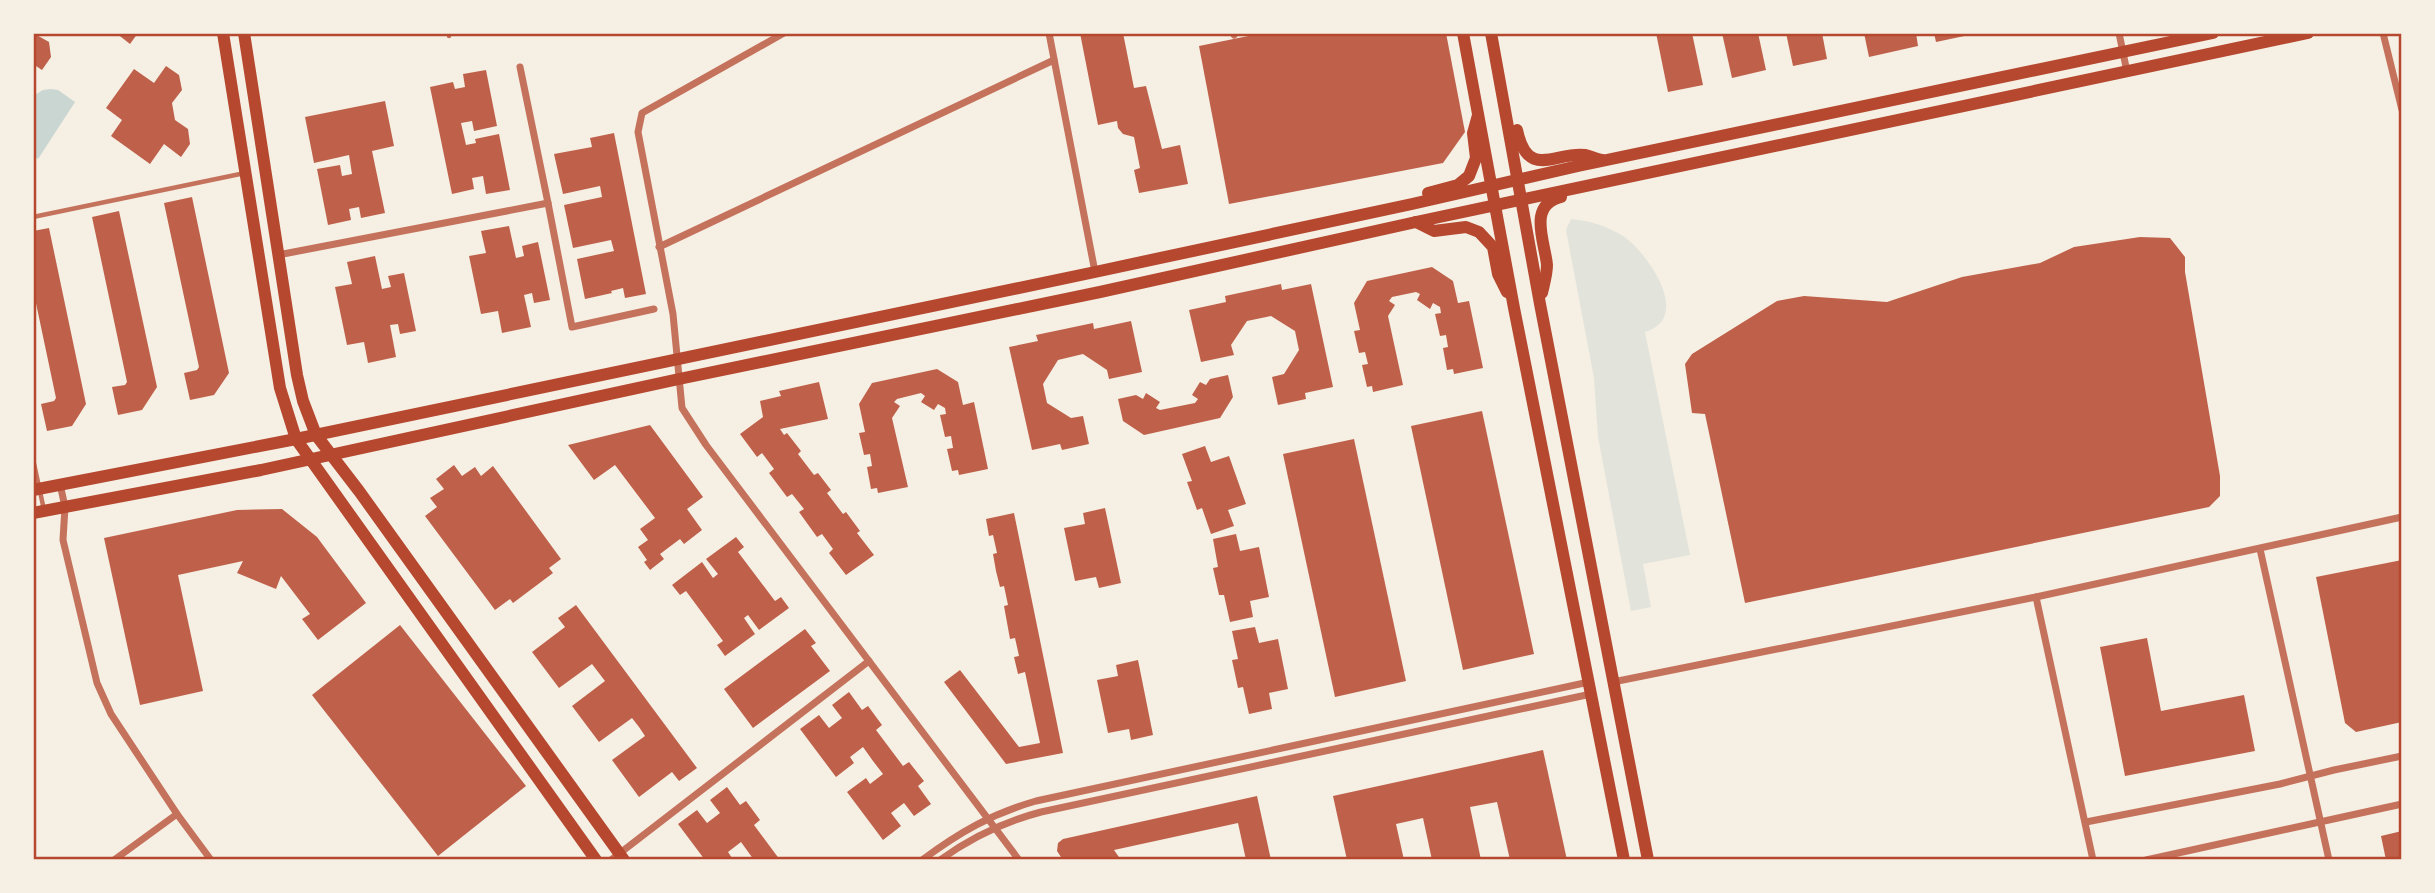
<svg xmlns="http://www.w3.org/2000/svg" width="2435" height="893" viewBox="0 0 2435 893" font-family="Lato,sans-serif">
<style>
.green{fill:#e2e4dc}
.water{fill:#c9d6d2}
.building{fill:#bf614a}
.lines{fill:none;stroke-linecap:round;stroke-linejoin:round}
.service{stroke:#c5725c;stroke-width:4.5}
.minor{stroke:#c5725c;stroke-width:7}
.secondary{stroke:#b5482f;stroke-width:12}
.neatline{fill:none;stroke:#b5482f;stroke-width:2.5}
</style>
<rect width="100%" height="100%" fill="#f6efe4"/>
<path class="green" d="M1571 219C1590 221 1607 226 1623 236 1648 253 1693 318 1645 332L1690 555 1643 564 1651 607 1631 611 1598 437 1594 378 1566 230Z"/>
<polygon class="water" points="51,89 58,90 75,102 38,159 33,156 33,96 43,90"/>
<g class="building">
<polygon points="33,33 49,42 51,57 42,70 33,64"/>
<polygon points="116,33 138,33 130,44"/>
<polygon points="1080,33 1123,33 1134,88 1146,86 1162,149 1180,145 1188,184 1139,193 1134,170 1140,168 1134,137 1123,134 1118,128 1117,121 1098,125"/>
<polygon points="1263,33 1446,33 1465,132 1443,163 1229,204 1199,46"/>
<polygon points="1656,33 1692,33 1703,85 1668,92"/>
<polygon points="1722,33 1758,33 1766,70 1732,78"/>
<polygon points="1786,33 1822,33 1827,59 1793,66"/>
<polygon points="1864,33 1916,33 1918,46 1869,57"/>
<polygon points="1934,33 1974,33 1974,34 1936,42"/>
<polygon points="166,66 179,75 182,90 172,103 175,120 188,129 190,144 181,157 164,144 150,164 111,136 122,120 106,108 134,69 154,83"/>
<polygon points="486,70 497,126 474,131 472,121 461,123 464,136 466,145 476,143 475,139 499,134 510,190 486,194 483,176 472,178 474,189 452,194 430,87 453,82 455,89 465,87 463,74"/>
<polygon points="385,101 394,146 372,151 385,213 361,218 359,207 349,209 351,220 328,225 317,169 340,165 342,176 352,174 349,155 314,163 305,117"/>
<polygon points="614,133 646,294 625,298 623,288 611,291 612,293 585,299 577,259 614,251 611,240 573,248 564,205 602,197 600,186 563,194 554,154 592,147 590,138"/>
<polygon points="192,197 229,373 214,395 190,400 184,373 197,370 199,367 164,203"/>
<polygon points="119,211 157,387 142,410 118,415 112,387 125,385 127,382 92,217"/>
<polygon points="509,226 516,258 524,256 522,246 538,242 550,300 534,303 532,293 524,295 531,327 502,333 498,311 481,314 469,256 486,253 481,231"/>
<polygon points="49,228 86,404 72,426 47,431 41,404 54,401 56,398 33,289 33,231"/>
<polygon points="2140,237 2170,238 2185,257 2185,272 2220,476 2220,496 2209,507 1745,603 1705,414 1692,413 1685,364 1692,354 1777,301 1804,296 1887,302 1962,277 2040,263 2074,247"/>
<polygon points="375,256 382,289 391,287 388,276 404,273 416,331 400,334 398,324 390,325 396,357 368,363 364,342 347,345 335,287 352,284 347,262"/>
<polygon points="1432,267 1453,281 1458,303 1469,301 1483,368 1454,374 1453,369 1447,370 1443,348 1448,347 1446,335 1440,336 1435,314 1441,313 1440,307 1433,303 1430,309 1417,300 1420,294 1416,292 1392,297 1389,301 1395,305 1388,316 1403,385 1373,392 1372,386 1367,387 1362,365 1368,364 1365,352 1359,353 1354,331 1360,330 1354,303 1367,281"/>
<polygon points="1281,284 1282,290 1311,284 1333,387 1305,393 1306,399 1278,405 1272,377 1284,374 1299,350 1295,331 1271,316 1247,321 1231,345 1234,355 1201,362 1189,310 1226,302 1225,296"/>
<polygon points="1131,321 1142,372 1109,379 1107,370 1083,354 1058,360 1043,384 1047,403 1071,418 1083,416 1089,444 1062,450 1060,444 1032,450 1009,347 1038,341 1036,335 1093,323 1094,329"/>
<polygon points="937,369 958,382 963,405 974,402 988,469 959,475 958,470 952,471 947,449 953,448 951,436 945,437 940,415 946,414 945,408 938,404 934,410 921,402 925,396 921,393 897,399 894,402 900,406 892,418 908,487 878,493 877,488 871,489 867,467 872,466 870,454 864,455 859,433 865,432 859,404 872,383"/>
<polygon points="1228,375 1233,397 1220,418 1144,435 1123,421 1118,399 1136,395 1143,399 1146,393 1160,402 1156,408 1160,410 1195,403 1198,399 1192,395 1200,382 1206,385 1210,379"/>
<polygon points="819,382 828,419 780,429 784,435 787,433 801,451 798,454 814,475 818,473 831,490 827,493 843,514 846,512 860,531 857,533 874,555 846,575 829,553 833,549 822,534 817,537 799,512 804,509 792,494 787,497 769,473 774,469 762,453 757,457 740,434 763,417 760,401 781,396 779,391"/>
<polygon points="1482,411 1534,654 1463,670 1411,426"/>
<polygon points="650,425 703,497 687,509 702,530 684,544 680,539 660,554 664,559 650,570 644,562 647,560 638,547 648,540 640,529 655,518 615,465 594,480 568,445"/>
<polygon points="1354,439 1406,681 1335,697 1283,454"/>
<polygon points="1205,446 1211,462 1229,456 1246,504 1228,510 1234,526 1211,534 1202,508 1197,510 1187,482 1192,481 1182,454"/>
<polygon points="454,465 462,476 475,467 481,476 493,466 561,559 549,568 553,573 513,603 510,599 495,610 425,516 437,507 430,498 444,489 436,479"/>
<polygon points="1105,508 1121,583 1099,588 1096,577 1075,581 1064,528 1085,524 1083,513"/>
<polygon points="282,509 317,537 366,603 318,640 302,619 310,614 281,576 276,589 237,573 243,561 178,575 203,691 140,705 104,538 237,510"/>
<polygon points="1014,513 1063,753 1006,764 944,682 960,670 1019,747 1040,743 1025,672 1018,674 1014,657 1019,656 1015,638 1010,639 1004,606 1008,605 1004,586 1000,587 996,571 993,554 997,553 993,535 989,536 986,519"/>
<polygon points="1236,534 1240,551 1259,547 1269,597 1250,601 1253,617 1230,622 1224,595 1219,595 1213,568 1218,567 1213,539"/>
<polygon points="736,537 744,547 738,552 775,601 781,597 789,608 759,630 748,615 744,618 755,634 725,656 717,645 723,641 686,591 680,595 672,585 702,562 713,578 718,574 706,559"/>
<polygon points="2402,560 2402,722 2356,732 2345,723 2316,577"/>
<polygon points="576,605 697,768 679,781 672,772 639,797 612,760 645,736 639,727 632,718 599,742 572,706 605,681 592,664 559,688 532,652 565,627 558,618"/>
<polygon points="400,625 526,786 438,856 312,695"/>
<polygon points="1255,627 1259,643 1278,639 1288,689 1269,693 1272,709 1249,714 1243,687 1238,688 1232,660 1238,659 1232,631"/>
<polygon points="805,629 816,643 811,646 830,671 753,728 724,689"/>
<polygon points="2147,638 2161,711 2244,695 2255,751 2125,776 2100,647"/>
<polygon points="1138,660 1153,735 1131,740 1129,729 1108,733 1097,680 1118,676 1116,665"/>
<polygon points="849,692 862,710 868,706 882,725 876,730 903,766 909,762 924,781 918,786 931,804 914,816 904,803 891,813 901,826 883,840 847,792 866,778 870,784 883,774 873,761 863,747 850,757 854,763 836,777 800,729 819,715 829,728 842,718 832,705"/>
<polygon points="1543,750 1567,860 1510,860 1497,802 1470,807 1481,860 1432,860 1423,818 1396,824 1404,860 1347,860 1333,796"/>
<polygon points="727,787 740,805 746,801 760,820 754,825 780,860 754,860 741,842 728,852 732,858 730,860 705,860 678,824 697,810 707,823 720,813 710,800"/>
<polygon points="1257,796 1271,860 1246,860 1238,823 1114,850 1121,860 1063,860 1057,851 1058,843 1063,839"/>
<polygon points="2402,831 2402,860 2386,860 2381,836"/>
</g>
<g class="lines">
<g class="service">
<polyline points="449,33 449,36"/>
<polyline points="33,217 245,173"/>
<polyline points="33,459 44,510"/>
</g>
<g class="minor">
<polyline points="784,33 642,113 638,132 673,314 682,408 706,445 1019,860"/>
<polyline points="1049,33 1095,272"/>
<polyline points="1233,33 1234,35"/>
<polyline points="2119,33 2127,72"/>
<polyline points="2383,33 2402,110"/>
<polyline points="520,67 548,203"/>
<polyline points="659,247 1054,60"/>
<polyline points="278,255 548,203 572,327 654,309"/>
<polyline points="60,484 65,507 63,540 97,683 111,714 177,814 211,860"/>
<polyline points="2260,549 2329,860"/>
<polyline points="2036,597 2093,860"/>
<polyline points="1613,682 2036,597 2402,517"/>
<polyline points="2086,822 2280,784 2334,770 2402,756"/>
<polyline points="114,860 177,814"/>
<polyline points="611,860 869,661"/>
<path d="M922 860C960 832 991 814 1036 801L1589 682"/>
<path d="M940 860C972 837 1003 822 1041 812L1591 694"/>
<polyline points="2146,860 2402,804"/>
</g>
<g class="secondary">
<polyline points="223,33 280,388 296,439 596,860"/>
<polyline points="244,33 297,375 303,401 316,435 359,491 624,860"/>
<polyline points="1463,33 1514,308 1624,860"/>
<polyline points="1491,33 1540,304 1648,860"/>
<path d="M1517 130C1528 181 1556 151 1585 155 1590 156 1596 159 1602 160"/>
<polyline points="1428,193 1458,185 1469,176 1476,158 1473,133 1478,115"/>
<polyline points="1416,222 1434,231 1466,227 1479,232 1493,247 1498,274 1507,292"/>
<path d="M1542 293C1544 284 1547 274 1547 265 1545 242 1527 205 1561 197"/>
<polyline points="33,490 296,439 1095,272 1412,204 1578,166 2213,33"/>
<polyline points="33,513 261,470 679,379 1100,292 1416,222 2308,33"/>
</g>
</g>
<rect width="2435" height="893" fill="none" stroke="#f6efe4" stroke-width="70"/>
<rect x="35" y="35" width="2365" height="823" class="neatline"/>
</svg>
